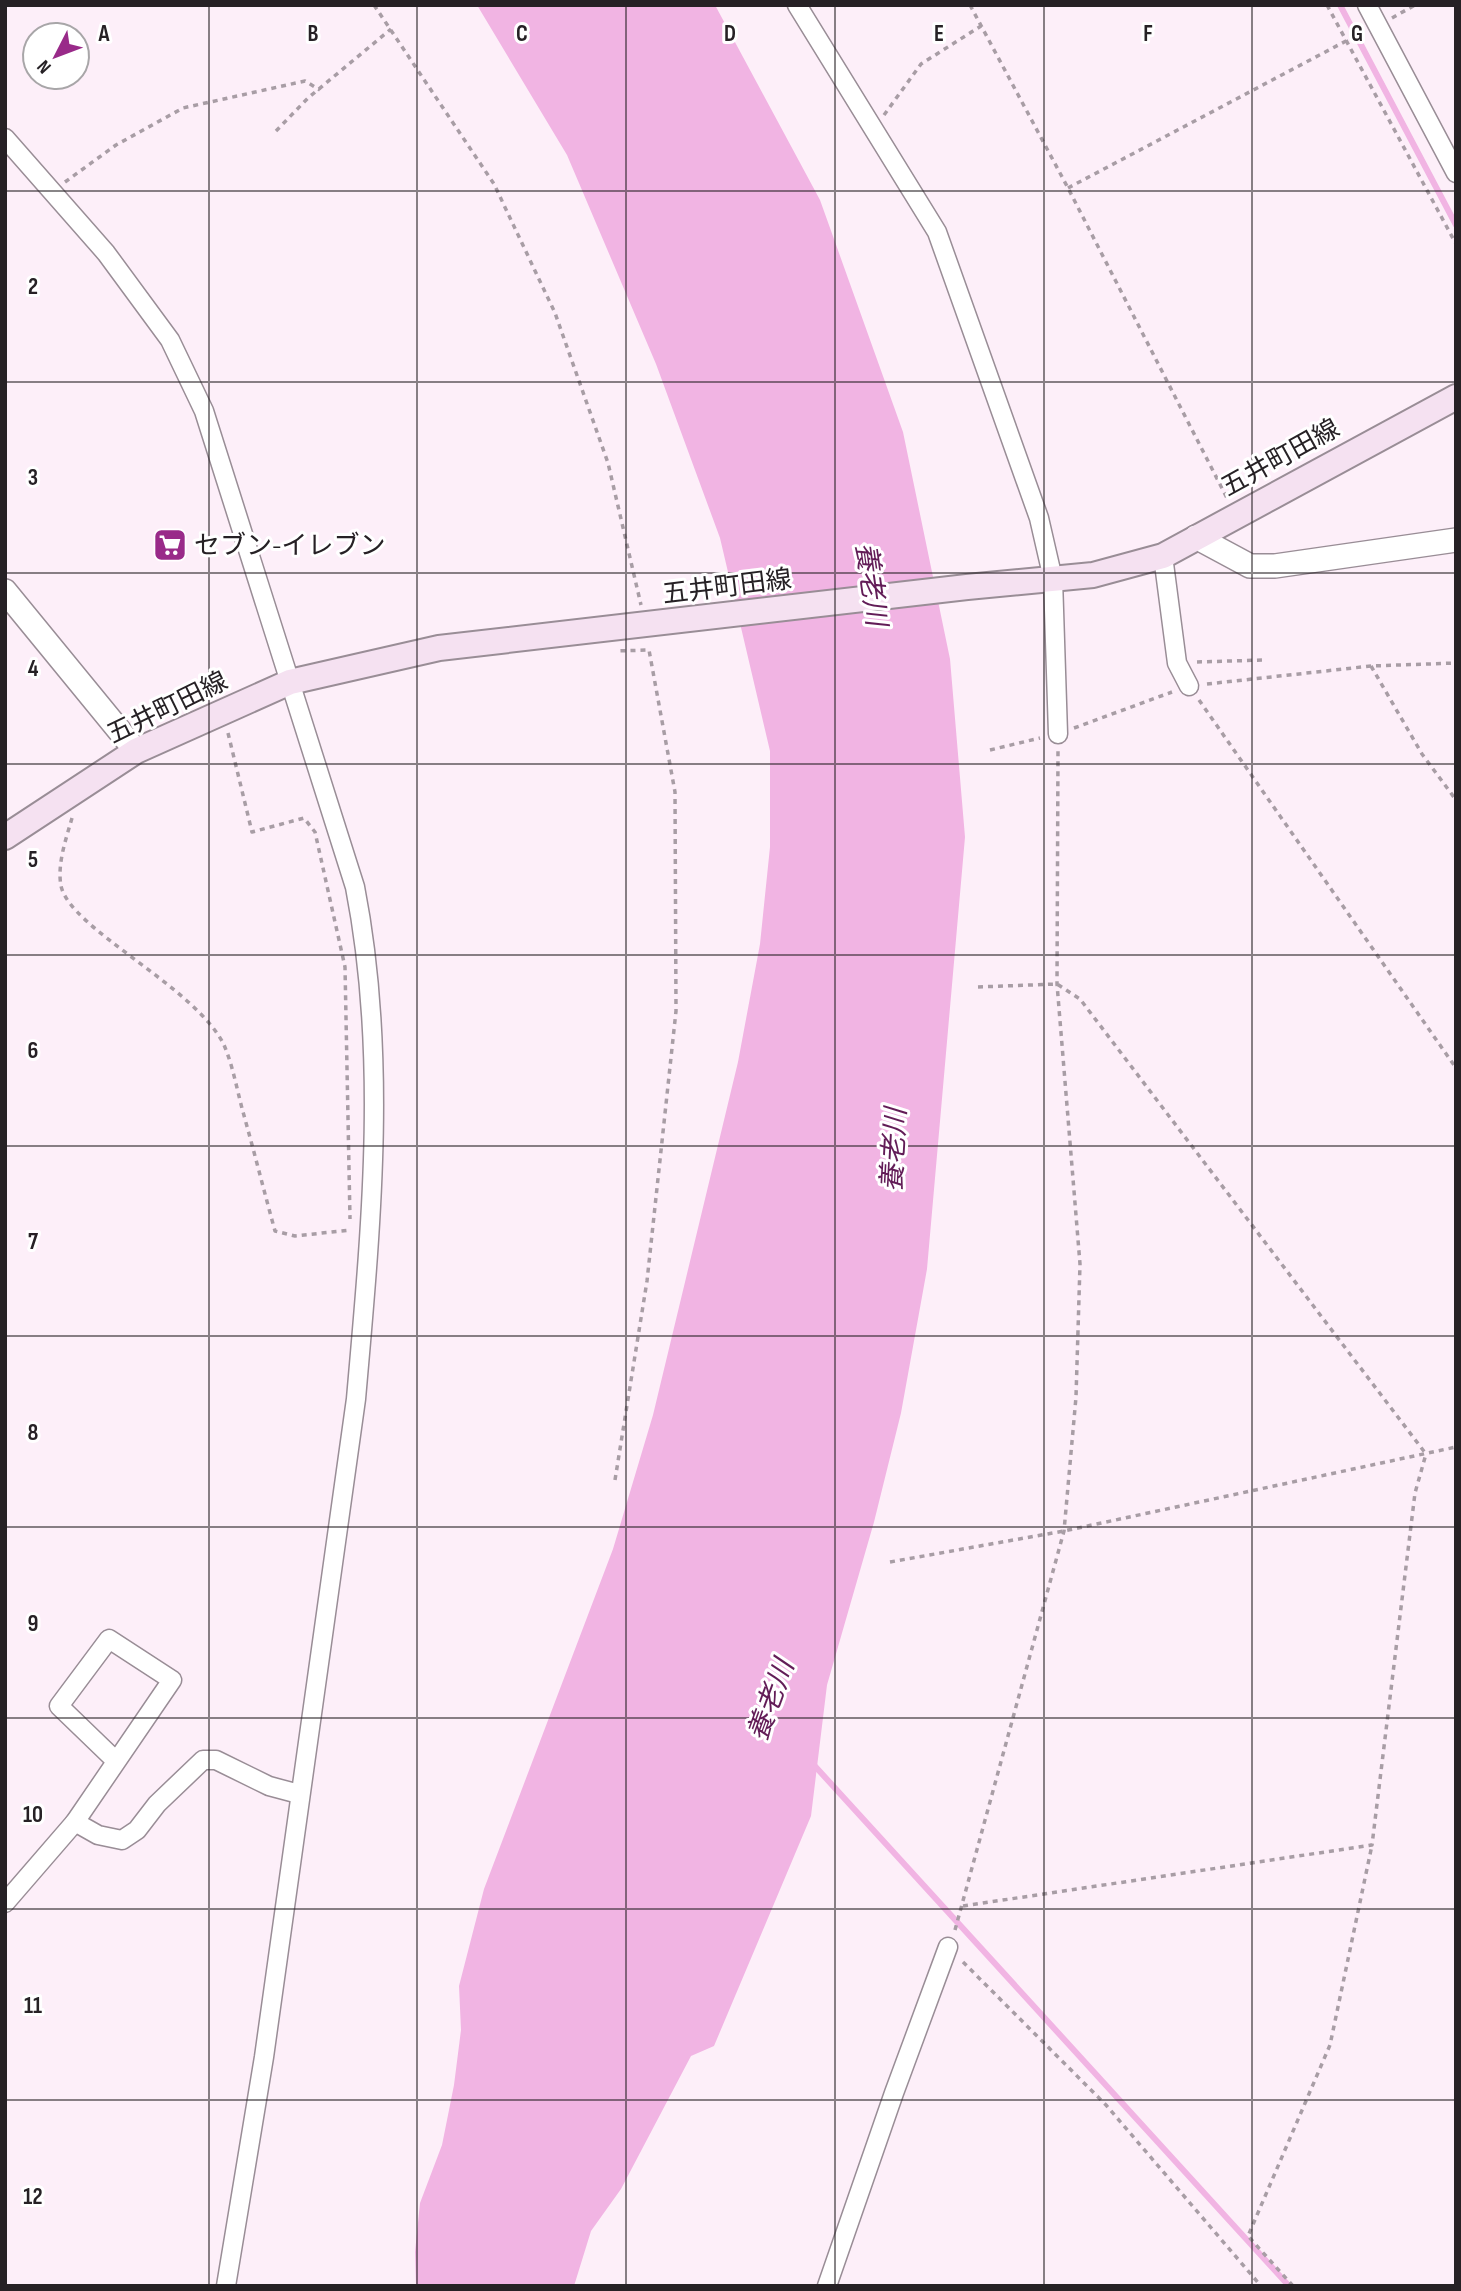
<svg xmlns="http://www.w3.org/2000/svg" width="1461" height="2291" viewBox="0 0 1461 2291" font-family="'Sofia Sans Condensed','Noto Sans JP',sans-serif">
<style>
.water{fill:#f1b4e3}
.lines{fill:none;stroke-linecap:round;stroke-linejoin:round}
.stream{stroke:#f1b4e3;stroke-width:6}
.minor-casing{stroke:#998d96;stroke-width:21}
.tertiary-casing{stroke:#998d96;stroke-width:26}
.secondary-casing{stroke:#998d96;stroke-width:28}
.path{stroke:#a89da5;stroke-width:3.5;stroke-dasharray:5 5;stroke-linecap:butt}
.minor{stroke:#fff;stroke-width:18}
.tertiary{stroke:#fff;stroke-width:23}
.secondary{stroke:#f5e1f1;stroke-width:24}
.grid{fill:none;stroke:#262125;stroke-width:2;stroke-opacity:0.55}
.labels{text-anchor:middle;stroke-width:6;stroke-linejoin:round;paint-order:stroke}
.street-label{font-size:26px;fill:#262125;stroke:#fff}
.poi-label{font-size:26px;fill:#262125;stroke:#fff;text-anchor:start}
.water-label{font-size:28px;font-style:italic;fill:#621c57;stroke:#fff}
.grid-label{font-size:23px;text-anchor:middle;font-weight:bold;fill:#262125;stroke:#fff;stroke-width:6;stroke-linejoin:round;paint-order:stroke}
</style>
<rect width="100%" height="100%" fill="#fdeff9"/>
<polygon class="water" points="477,5 715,5 820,200 903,432 950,659 965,837 927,1269 901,1413 874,1522 827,1685 811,1816 714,2046 691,2056 621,2189 591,2231 574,2286 416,2286 415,2252 420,2203 442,2145 454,2085 461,2030 459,1986 484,1889 613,1549 653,1415 738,1062 760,944 770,847 770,751 720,538 656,364 567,155"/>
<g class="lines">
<g class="stream">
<polyline points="1340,5 1456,225"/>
<polyline points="813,1764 1289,2286"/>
</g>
<defs>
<g id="minor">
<polyline points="797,5 937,232 1039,518 1053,579 1058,734"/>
<polyline points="1367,5 1456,173"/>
<path d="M5 138 106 253 170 340 204 411 355 887C388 1056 371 1228 356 1399L264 2057 226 2286"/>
<polyline points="1163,556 1177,663 1189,686"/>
<polyline points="75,1822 98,1835 122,1840 137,1830 157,1804 203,1760 216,1760 269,1786 299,1794"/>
<polyline points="5,1903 75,1822 172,1680 109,1639 59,1706 116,1761"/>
<polyline points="827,2286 894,2093 948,1947"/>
</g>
<g id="tertiary">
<polyline points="1196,537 1250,566 1275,566 1456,540"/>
<polyline points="5,591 136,751"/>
</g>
<polyline id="secondary" points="5,837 136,751 290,682 439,648 967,587 1093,575 1163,556 1456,397"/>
</defs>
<use href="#minor" class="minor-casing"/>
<use href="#tertiary" class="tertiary-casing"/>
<use href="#secondary" class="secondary-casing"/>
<g class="path">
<polyline points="374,5 494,184 555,313 608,463 641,605"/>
<polyline points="970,5 1068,188 1227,498"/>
<polyline points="1327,5 1456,244"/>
<polyline points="1392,18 1415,5"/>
<polyline points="884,115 921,64 981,26"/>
<polyline points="276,131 308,98 391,29"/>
<polyline points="65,182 116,145 183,108 305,81 320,90"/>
<polyline points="1068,188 1363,32"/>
<polyline points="1197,662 1264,660"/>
<polyline points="1371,666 1422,754 1456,800"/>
<polyline points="1207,684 1371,666 1456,663"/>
<polyline points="1199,700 1456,1068"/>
<polyline points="1074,728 1172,692"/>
<polyline points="228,733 252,832 304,818 315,832 345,967 350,1219"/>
<polyline points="990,750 1040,738"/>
<path d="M72 818C66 839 57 864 61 886 70 929 196 987 224 1045 233 1066 237 1090 243 1112 254 1151 264 1191 275 1231L295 1236 350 1230"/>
<polyline points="978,987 1057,984 1080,999 1426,1454"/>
<polyline points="615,1480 647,1281 676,1011 675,792 649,650 616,651"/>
<polyline points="890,1562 1064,1531 1456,1447"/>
<polyline points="963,1906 1372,1845 1415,1493 1426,1454"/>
<polyline points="955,1930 1064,1531 1076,1397 1080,1264 1057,984 1058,750"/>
<polyline points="963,1962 1106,2105 1261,2286"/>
<polyline points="1293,2286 1248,2236 1330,2045 1372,1845"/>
</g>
<use href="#minor" class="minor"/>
<use href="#tertiary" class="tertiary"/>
<use href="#secondary" class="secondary"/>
</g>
<path class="grid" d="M209 5V2286M417 5V2286M626 5V2286M835 5V2286M1044 5V2286M1252 5V2286M5 191H1456M5 382H1456M5 573H1456M5 764H1456M5 955H1456M5 1146H1456M5 1336H1456M5 1527H1456M5 1718H1456M5 1909H1456M5 2100H1456"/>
<defs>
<symbol id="supermarket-square" viewBox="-11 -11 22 22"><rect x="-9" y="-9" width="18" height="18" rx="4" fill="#992a89" stroke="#fff"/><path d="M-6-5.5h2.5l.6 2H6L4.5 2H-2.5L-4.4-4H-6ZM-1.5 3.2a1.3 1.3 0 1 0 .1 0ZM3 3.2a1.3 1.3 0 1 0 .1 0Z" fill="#fff"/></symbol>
</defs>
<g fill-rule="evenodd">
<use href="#supermarket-square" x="151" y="526" width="38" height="38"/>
</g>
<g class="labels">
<g class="street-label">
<text transform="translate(1280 457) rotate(-29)" y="9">五井町田線</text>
<text transform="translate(727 586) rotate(-7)" y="9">五井町田線</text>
<text transform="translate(167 707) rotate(-26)" y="9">五井町田線</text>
</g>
<g class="poi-label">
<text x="194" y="554">セブン-イレブン</text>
</g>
<g class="water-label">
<text transform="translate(872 584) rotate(82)" y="10">養老川</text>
<text transform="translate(893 1150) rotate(-87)" y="10">養老川</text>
<text transform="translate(770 1700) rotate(-70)" y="10">養老川</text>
</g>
</g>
<g class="grid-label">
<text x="104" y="41">A</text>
<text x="313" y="41">B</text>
<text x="522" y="41">C</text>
<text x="730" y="41">D</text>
<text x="939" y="41">E</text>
<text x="1148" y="41">F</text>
<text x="1357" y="41">G</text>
<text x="33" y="294">2</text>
<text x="33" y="485">3</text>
<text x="33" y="676">4</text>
<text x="33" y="867">5</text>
<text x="33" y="1058">6</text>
<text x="33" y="1249">7</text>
<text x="33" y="1440">8</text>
<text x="33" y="1631">9</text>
<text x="33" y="1822">10</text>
<text x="33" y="2013">11</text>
<text x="33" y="2204">12</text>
</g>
<rect width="1461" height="2291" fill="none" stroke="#262125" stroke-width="14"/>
<g transform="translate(56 56) rotate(228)"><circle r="33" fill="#ffffff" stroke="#a8a6a8" stroke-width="2"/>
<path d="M0-5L12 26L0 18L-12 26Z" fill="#992a89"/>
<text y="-10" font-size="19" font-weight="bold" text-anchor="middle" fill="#262125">N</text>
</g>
</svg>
